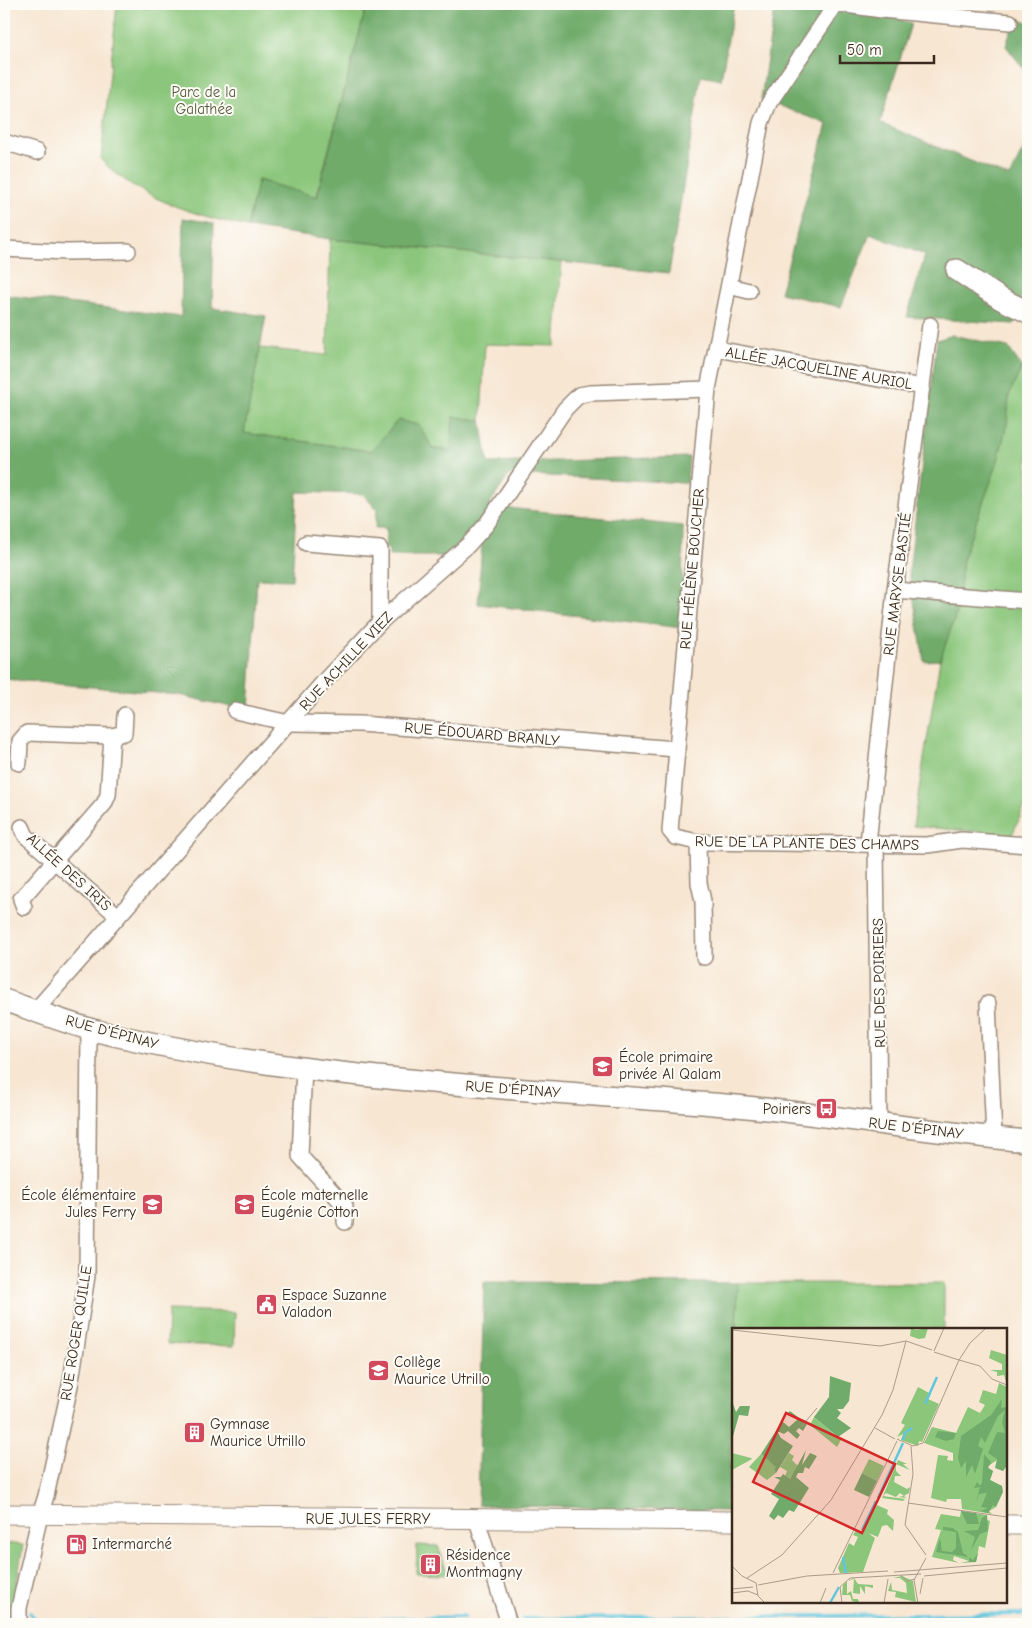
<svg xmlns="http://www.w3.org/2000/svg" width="1032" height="1628" viewBox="0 0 1032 1628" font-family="'Comic Neue',sans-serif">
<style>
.green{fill:#8bc67b;stroke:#63784c}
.forest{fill:#70ab6b;stroke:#566a44}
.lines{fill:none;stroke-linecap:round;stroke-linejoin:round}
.stream{stroke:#60c6de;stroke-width:4}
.minor-casing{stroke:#998878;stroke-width:18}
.tertiary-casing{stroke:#998878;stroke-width:21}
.secondary-casing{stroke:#998878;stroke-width:24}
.minor{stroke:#fff;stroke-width:15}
.tertiary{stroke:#fff;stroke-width:19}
.secondary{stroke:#fff;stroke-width:21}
.labels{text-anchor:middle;stroke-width:4;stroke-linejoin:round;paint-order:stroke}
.park-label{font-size:15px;fill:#53593a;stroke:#fdfcf7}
.street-label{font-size:15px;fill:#3b2a1e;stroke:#fdfcf7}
.poi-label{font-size:15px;fill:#3b2a1e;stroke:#fdfcf7;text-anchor:start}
.inset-river{fill:none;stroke:#60c6de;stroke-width:2.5}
.inset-road{fill:none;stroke:#ac9b8a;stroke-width:1}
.view{fill:#d62828;fill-opacity:0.15;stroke:#d62828;stroke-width:2.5}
.inset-edge{fill:none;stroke:#3b2a1e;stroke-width:2.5}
</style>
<rect width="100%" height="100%" fill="#fdfcf7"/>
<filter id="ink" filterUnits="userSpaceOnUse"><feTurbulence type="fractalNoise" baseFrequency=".02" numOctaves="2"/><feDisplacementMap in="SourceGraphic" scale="10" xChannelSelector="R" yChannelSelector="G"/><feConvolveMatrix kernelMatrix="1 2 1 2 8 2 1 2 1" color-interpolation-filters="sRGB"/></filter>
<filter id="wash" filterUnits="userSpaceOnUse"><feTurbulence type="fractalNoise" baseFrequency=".0096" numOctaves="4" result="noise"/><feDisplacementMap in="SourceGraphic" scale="20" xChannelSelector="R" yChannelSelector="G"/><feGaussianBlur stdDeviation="1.12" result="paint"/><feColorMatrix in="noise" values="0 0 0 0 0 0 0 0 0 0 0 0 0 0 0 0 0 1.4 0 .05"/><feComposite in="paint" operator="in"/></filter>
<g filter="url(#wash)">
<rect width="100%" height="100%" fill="#f7e6d2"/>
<g class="green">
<path d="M117 4H367L316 198 258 180 247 227C193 214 141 200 101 160Z"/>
<polygon points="330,239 562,262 555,346 485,344 481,420 453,417 452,450 433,449 419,425 371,451 244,433 260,348 327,355"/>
<polygon points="1028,361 1028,799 1012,835 913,826 940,660 958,608 963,558 997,464 1007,424 1009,395 1022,367"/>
<polygon points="738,1283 944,1283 944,1329 736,1329"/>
<polygon points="168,1310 235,1312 234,1346 167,1344"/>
<polygon points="733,1385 733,1511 727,1511"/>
<polygon points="4,1543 23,1545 12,1611 13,1624 4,1624"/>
<polygon points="417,1545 438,1546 448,1575 416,1574"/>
</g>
<g class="forest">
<polygon points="367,4 734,4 721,80 701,76 669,273 330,239 247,227 258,180 317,197"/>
<polygon points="775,4 866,4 911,24 880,123 1009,177 1028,141 1028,272 1014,324 907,317 925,255 870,234 841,307 780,293 827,124 761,99"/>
<polygon points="1015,18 1028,22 1028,74 1006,46"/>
<polygon points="183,218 214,223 212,308 266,316 244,433 371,451 398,420 419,425 433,449 451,450 453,417 481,420 488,463 689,457 687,483 510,474 488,506 683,526 682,628 478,604 482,542 468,538 455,556 389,556 389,549 385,548 386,528 375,528 377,510 363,494 297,492 292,580 257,579 249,711 179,695 4,679 4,295 181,317"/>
<polygon points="952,335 1008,347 1022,367 1009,395 1007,424 997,464 963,558 958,608 940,660 924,661 909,571 937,340"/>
<polygon points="484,1282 738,1283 736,1329 733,1329 733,1385 727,1511 478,1505"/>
</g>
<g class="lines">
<g class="stream">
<polyline points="30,1613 36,1621 44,1623 179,1624 464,1617"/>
<polyline points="524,1619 1028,1614"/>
</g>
</g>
</g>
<g filter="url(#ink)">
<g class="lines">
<defs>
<g id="minor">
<polyline points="836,4 769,103 761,123 708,389 670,831 675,837 698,842 927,845 962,840 1028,845"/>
<polyline points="839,4 882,10 1010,22"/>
<polyline points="4,142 37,152"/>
<polyline points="4,249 66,252 128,251"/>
<polyline points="729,286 749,291"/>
<polyline points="717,349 922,387"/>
<polyline points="306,543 380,549 380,622"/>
<polyline points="895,590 1028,601"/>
<polyline points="235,711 289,723 360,724 676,749"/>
<polyline points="19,763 20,741 27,733 112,736 124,733 125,715"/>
<polyline points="22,827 26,836 118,916"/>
<polyline points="698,842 699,883 703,901 704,957"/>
<polyline points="868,843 895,590 930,325"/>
<polyline points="876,843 879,1123"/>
<polyline points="24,907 21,899 104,804 108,795 112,736"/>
<polyline points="988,1004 994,1137"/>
<polyline points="36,1010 329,676 380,622 468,545 486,525 565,409 579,395 590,393 708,389"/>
<polyline points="304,1067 300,1156 345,1206 345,1222"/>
<polyline points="477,1520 509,1624"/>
<polyline points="19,1624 19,1608 40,1515 46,1496 71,1381 87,1276 89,1029"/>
</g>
<g id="tertiary">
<polyline points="4,1514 733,1521"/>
<polyline points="1006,1525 1028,1525"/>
</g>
<g id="secondary">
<polyline points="957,270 1001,299 1028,312"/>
<path d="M4 1000C33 1010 63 1022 93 1030 296 1080 505 1087 713 1104 818 1112 923 1132 1028 1141"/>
</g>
</defs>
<use href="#minor" class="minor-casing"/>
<use href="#tertiary" class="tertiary-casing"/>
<use href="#secondary" class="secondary-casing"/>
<use href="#minor" class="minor"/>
<use href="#tertiary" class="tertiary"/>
<use href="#secondary" class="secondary"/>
</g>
</g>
<defs>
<symbol id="school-square" viewBox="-11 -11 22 22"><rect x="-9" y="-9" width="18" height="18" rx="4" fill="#d1495b" stroke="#fdfcf7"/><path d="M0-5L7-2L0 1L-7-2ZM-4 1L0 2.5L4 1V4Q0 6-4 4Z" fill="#fff"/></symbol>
<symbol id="bus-square" viewBox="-11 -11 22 22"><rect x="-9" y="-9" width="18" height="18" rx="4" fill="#d1495b" stroke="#fdfcf7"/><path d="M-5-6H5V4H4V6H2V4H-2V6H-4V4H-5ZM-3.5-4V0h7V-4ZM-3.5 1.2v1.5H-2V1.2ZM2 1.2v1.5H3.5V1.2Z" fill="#fff"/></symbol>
<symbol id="civic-square" viewBox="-11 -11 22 22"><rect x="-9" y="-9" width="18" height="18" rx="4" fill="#d1495b" stroke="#fdfcf7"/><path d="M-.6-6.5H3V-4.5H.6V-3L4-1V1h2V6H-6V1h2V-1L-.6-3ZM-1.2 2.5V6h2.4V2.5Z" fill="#fff"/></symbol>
<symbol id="building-square" viewBox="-11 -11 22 22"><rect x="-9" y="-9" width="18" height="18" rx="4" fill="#d1495b" stroke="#fdfcf7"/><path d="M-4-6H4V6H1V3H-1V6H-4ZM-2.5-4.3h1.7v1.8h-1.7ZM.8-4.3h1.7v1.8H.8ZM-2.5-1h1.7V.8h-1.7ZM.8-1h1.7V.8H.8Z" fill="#fff"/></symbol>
<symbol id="fuel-square" viewBox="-11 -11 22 22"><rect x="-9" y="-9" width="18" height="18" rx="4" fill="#d1495b" stroke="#fdfcf7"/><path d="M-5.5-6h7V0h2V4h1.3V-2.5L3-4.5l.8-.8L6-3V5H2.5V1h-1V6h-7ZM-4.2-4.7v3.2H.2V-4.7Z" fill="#fff"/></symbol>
</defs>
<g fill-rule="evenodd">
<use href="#school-square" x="590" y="1054" width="25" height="25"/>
<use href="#bus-square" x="814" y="1096" width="25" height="25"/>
<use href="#school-square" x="140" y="1192" width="25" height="25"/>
<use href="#school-square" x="232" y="1192" width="25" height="25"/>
<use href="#civic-square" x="254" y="1292" width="25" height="25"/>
<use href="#school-square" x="366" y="1358" width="25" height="25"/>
<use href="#building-square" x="182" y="1420" width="25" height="25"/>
<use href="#fuel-square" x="64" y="1532" width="25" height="25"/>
<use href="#building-square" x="418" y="1552" width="25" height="25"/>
</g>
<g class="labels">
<g class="park-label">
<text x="204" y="97">Parc de la<tspan x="204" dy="17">Galathée</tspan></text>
</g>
<g class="street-label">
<text transform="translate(819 368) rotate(10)" y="5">ALLÉE JACQUELINE AURIOL</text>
<text transform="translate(692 569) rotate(-85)" y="5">RUE HÉLÈNE BOUCHER</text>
<text transform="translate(897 584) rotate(-83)" y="5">RUE MARYSE BASTIÉ</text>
<text transform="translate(346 661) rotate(-47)" y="5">RUE ACHILLE VIEZ</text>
<text transform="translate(482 734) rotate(5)" y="5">RUE ÉDOUARD BRANLY</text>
<text transform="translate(807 843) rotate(1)" y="5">RUE DE LA PLANTE DES CHAMPS</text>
<text transform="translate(69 872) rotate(42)" y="5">ALLÉE DES IRIS</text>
<text transform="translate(879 983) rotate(-91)" y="5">RUE DES POIRIERS</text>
<text transform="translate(112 1032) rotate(15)" y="5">RUE D'ÉPINAY</text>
<text transform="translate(513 1089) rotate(4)" y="5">RUE D'ÉPINAY</text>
<text transform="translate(916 1128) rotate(7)" y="5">RUE D'ÉPINAY</text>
<text transform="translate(76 1333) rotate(-81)" y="5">RUE ROGER QUILLE</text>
<text x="368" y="1524">RUE JULES FERRY</text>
</g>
<g class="poi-label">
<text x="619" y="1062">École primaire<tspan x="619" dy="17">privée Al Qalam</tspan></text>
<text x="811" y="1114" text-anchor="end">Poiriers</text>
<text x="136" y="1200" text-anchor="end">École élémentaire<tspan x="136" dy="17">Jules Ferry</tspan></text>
<text x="261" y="1200">École maternelle<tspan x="261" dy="17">Eugénie Cotton</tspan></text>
<text x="282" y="1300">Espace Suzanne<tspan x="282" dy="17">Valadon</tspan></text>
<text x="394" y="1367">Collège<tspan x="394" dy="17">Maurice Utrillo</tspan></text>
<text x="210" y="1429">Gymnase<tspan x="210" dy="17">Maurice Utrillo</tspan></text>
<text x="92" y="1549">Intermarché</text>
<text x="446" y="1560">Résidence<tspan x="446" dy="17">Montmagny</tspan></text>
</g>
</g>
<g transform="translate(732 1328)">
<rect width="275" height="275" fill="#f7e6d2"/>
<path d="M179 0 184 2 196 0 193 10 187 11 178 8ZM259 22 275 27V57L272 47 265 48V44L258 42H270V36L257 30ZM267 55 275 59V137L271 143 265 132 255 139 261 143 258 152 270 158 264 179 257 183 260 186 230 181 229 171H215L214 174 199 170 206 127 216 128 215 132 221 133V125L192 115 200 99 224 105 236 79 248 85 253 77 247 74 251 62 264 66ZM186 59 199 66 196 71 207 76 190 114 187 113 186 118 169 112 171 106 165 109 173 97 169 95ZM82 89 109 112 105 119 78 97ZM0 125 19 130 20 131 0 142ZM57 125 62 128 60 132 66 138 58 151 53 148 55 143 48 139ZM29 126 45 139 42 142 44 145 35 152 17 139ZM137 131 152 138 145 153 130 145ZM166 132 175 136H171L178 142 164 136V143L169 148H163L162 154 175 161 178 159 177 165 172 168 174 170 166 169 172 168 168 165 164 169 154 165 151 168 173 171 171 173 150 170ZM145 177 156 182 155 186 162 192 161 203 155 197 150 198 146 209 136 205 143 210 131 244 108 245 106 240 117 215 122 218 126 209 121 207 124 202 133 204 130 203ZM229 183 255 187V192L258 193 253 220 247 218 244 234 228 235 237 233 222 228 221 232 227 235 200 229 209 202 203 201 209 186 228 189ZM170 248 181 253 184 274 163 269 164 264 156 263 159 254 160 262 175 265 174 255 168 250H161ZM122 250 126 256 141 257V260L133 258V266L128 258V266L121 265 122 251 115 253V266L119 263 121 271H126L127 275 120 273 118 267H110L111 257 115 253Z" fill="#8bc67b"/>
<path d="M98 48 119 55 117 73 111 81H105L109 85 105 90 119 100 106 109 82 89 97 69ZM270 71 269 80 275 79V137L271 143 263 140 265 131 256 125 265 104 273 105 270 94 273 82 266 88 253 115 249 109 246 118 251 121 243 146 240 137 234 149V133L229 140 226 130 229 108 259 87ZM0 73 4 84 8 78H18L16 88 7 87 0 112ZM58 83 75 96 71 103 67 100 64 103 68 107 65 111 56 103 52 106 45 103 49 110 61 118 44 145 42 142 44 139 29 126 47 98 51 94 57 99 65 92 61 87H54ZM206 103 224 105 222 111 214 113 203 109ZM74 122 70 137 78 125 85 128 77 141 73 139 71 145H66L64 149 77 160 62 184 57 182 51 190 46 187 42 192 37 188 47 171 39 166 48 152 42 149H49L51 146 58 151ZM252 126 259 134 256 140 261 143 258 152 270 158 271 164 264 179 261 177 256 185 248 183 256 180 249 179 255 165 247 166 244 174 248 159 242 160 245 154 248 158 250 155ZM130 145 145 153 137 169 122 162ZM229 183 244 185 247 196H235ZM255 187 256 203 248 206 239 222 243 209 232 203 246 202 250 190ZM211 199 221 200 226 204 231 225 241 232 246 225 244 234H237V229L204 224 208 210 210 223 220 224 224 220V204L211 202Z" fill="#70ab6b"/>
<path class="inset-river" d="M193 76 205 49M171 112 173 105 180 100M146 170 171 115M130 202 144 173M111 229 114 245M98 275 107 259"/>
<path class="inset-road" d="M0 2 148 18 174 13 200 22M202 23 212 0M202 24 227 32 238 15 254 0M69 99 85 80M143 100 163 111M165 111 181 118 191 115 227 32 248 38 260 51 275 57M179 118 181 146 173 197 194 227M176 175 275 189M0 238 10 248 24 255 26 268 33 275M162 244 275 235M101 245 165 113M169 247 175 253 183 251M192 248 275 240M15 250 50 227 99 172 150 87 161 62 174 13M26 257 75 248 156 243M0 261 21 259M0 265 16 263 26 267M188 266 191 250M88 275 94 260M110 275 108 259 118 250 189 246M152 275 156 251M186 275 182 252 194 230"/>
<path class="view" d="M54 85 163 136 130 205 21 154Z"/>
<rect width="275" height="275" class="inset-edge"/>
</g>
<rect width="1032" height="1628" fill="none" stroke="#fdfcf7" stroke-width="20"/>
<path d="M840 55v8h94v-8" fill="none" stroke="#3b2a1e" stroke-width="2.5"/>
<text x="847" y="55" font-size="15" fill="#3b2a1e" stroke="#fdfcf7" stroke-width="4" paint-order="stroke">50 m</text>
</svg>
